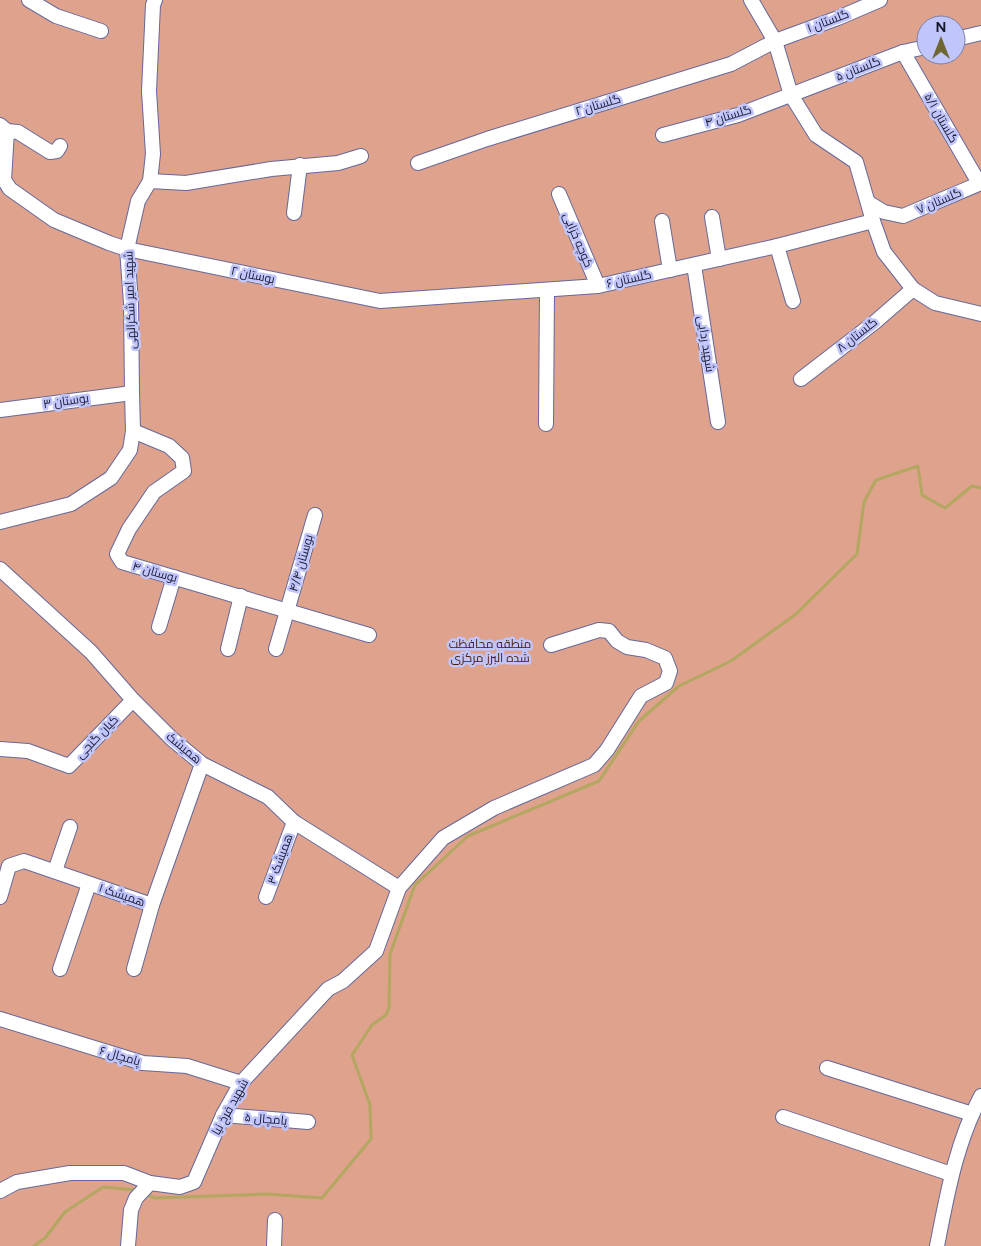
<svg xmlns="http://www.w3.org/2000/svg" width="981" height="1246" viewBox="0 0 981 1246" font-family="Figtree,Cairo,sans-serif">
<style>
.green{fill:#dea28d;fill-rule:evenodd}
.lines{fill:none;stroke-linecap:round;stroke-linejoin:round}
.stream{stroke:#b3a761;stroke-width:3}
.minor-casing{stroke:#65699a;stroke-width:16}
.minor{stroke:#fff;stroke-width:14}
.labels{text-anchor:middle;stroke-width:5;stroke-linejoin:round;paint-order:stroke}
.street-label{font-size:12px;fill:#18192d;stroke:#c0c5fc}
.park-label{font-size:12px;fill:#471b0a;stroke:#c0c5fc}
</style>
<rect width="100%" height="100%" fill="#c0c5fc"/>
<path class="green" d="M0 0H981V1246H0ZM926 25H956V55H926Z"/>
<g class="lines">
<g class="stream">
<polyline points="145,1194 155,1198 267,1194 322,1198 371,1139 370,1105 352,1055 372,1025 386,1015 389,1008 390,954 415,885 468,836 599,781 639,721 679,686 731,661 796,614 857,554 864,502 876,480 918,466 922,495 945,508 972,486 981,488"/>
<polyline points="34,1246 45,1238 65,1212 103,1187 137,1190"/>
</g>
<defs>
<g id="minor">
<polyline points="29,0 56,16 101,31"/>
<polyline points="751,0 775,41 791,95 816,135 856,162 873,221 884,252 913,289 935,303 981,314"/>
<polyline points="956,39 981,33"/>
<polyline points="903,52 979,183"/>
<polyline points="0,125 7,131 18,132 50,152 57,151 60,146"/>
<polyline points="7,131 4,180 10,189 54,220 109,243 127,249 380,301 598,286 777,246 873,221"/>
<polyline points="663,135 738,115 903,52 926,47"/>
<polyline points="418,163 487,139 731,64 775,41 838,18 880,0"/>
<polyline points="150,181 186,183 271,169 338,163 361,156"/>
<polyline points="559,194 598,286"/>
<polyline points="869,203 884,212 903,216 981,183"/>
<polyline points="294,213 300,165"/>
<polyline points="712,217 719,259"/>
<polyline points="662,221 670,270"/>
<polyline points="777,246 793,301"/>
<polyline points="694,265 718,422"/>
<polyline points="801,379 875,322 913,289"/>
<polyline points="0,410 132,393"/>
<polyline points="546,424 547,291"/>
<polyline points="133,431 169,446 182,458 184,471 154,492 129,529 117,554 122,562 369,635"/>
<polyline points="0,522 71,504 111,478 130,450 133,431 132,393 131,303 127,249 138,201 150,181 153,154 149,91 153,5 155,0"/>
<polyline points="0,569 91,652 133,700 172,739 202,764 268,797 294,822 399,888"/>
<polyline points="159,627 174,577"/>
<polyline points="228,649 241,596"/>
<polyline points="276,649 315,515"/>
<polyline points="0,749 28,751 69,766 133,700"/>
<polyline points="55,871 70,827"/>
<polyline points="0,897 9,866 24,861 152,905 202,764"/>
<polyline points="266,897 294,822"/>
<polyline points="60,969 89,884"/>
<polyline points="134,969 152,905"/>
<polyline points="0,1019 143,1063 187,1066 241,1083"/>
<polyline points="827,1068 972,1114"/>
<polyline points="223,1115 308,1122"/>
<polyline points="783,1117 951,1174"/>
<polyline points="0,1191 17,1182 70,1173 124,1173 150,1183 180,1187 194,1182 223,1115 241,1083 328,989 343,981 376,951 399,888 443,838 494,808 594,765 607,750 641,696 666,683 670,671 665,658 646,650 627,647 617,641 609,631 599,630 551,645"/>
<polyline points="128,1246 131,1210 136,1198 150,1183"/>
<polyline points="274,1246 275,1220"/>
<path d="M937 1246C947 1195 956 1143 981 1096"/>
</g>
</defs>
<use href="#minor" class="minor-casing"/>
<use href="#minor" class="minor"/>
</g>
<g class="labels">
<g class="street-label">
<text transform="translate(828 21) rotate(-21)" y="4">گلستان ۱</text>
<text transform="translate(858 69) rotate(-21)" y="4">گلستان ۵</text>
<text transform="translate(598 105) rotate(-17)" y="4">گلستان ۲</text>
<text transform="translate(728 116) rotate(-17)" y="4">گلستان ۴</text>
<text transform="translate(941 118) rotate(60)" y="4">گلستان ۵/۱</text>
<text transform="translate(939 201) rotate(-23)" y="4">گلستان ۷</text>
<text transform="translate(578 240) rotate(67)" y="4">کوچه خزایی</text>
<text transform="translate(253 275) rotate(12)" y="4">بوستان ۲</text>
<text transform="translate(629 279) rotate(-12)" y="4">گلستان ۶</text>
<text transform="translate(130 300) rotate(-92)" y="4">شهید امیر شکرالهی</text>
<text transform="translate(857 335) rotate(-38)" y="4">گلستان ۸</text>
<text transform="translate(706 344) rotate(81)" y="4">شهید ردایی</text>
<text transform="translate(66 401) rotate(-8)" y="4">بوستان ۳</text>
<text transform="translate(301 563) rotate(-74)" y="4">بوستان ۴/۴</text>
<text transform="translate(155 572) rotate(16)" y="4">بوستان ۴</text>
<text transform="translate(97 737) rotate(-46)" y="4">کیان گنجی</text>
<text transform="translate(184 748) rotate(40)" y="4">همیشک</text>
<text transform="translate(280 859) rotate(-70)" y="4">همیشک ۳</text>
<text transform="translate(122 895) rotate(19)" y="4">همیشک ۱</text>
<text transform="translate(120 1056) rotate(16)" y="4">پامچال ۶</text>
<text transform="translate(230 1107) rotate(-61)" y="4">شهید فرخ نیا</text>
<text transform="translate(266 1119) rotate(5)" y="4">پامچال ۵</text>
</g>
<g class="park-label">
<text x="490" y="648">منطقه محافظت<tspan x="490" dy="14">شده البرز مرکزی</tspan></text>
</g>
</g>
<g transform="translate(941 40)"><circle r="24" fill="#c0c5fc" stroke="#7d80a9"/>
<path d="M0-4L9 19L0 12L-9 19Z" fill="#6e6633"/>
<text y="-8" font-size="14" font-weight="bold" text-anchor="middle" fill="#18192d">N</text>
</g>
</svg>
